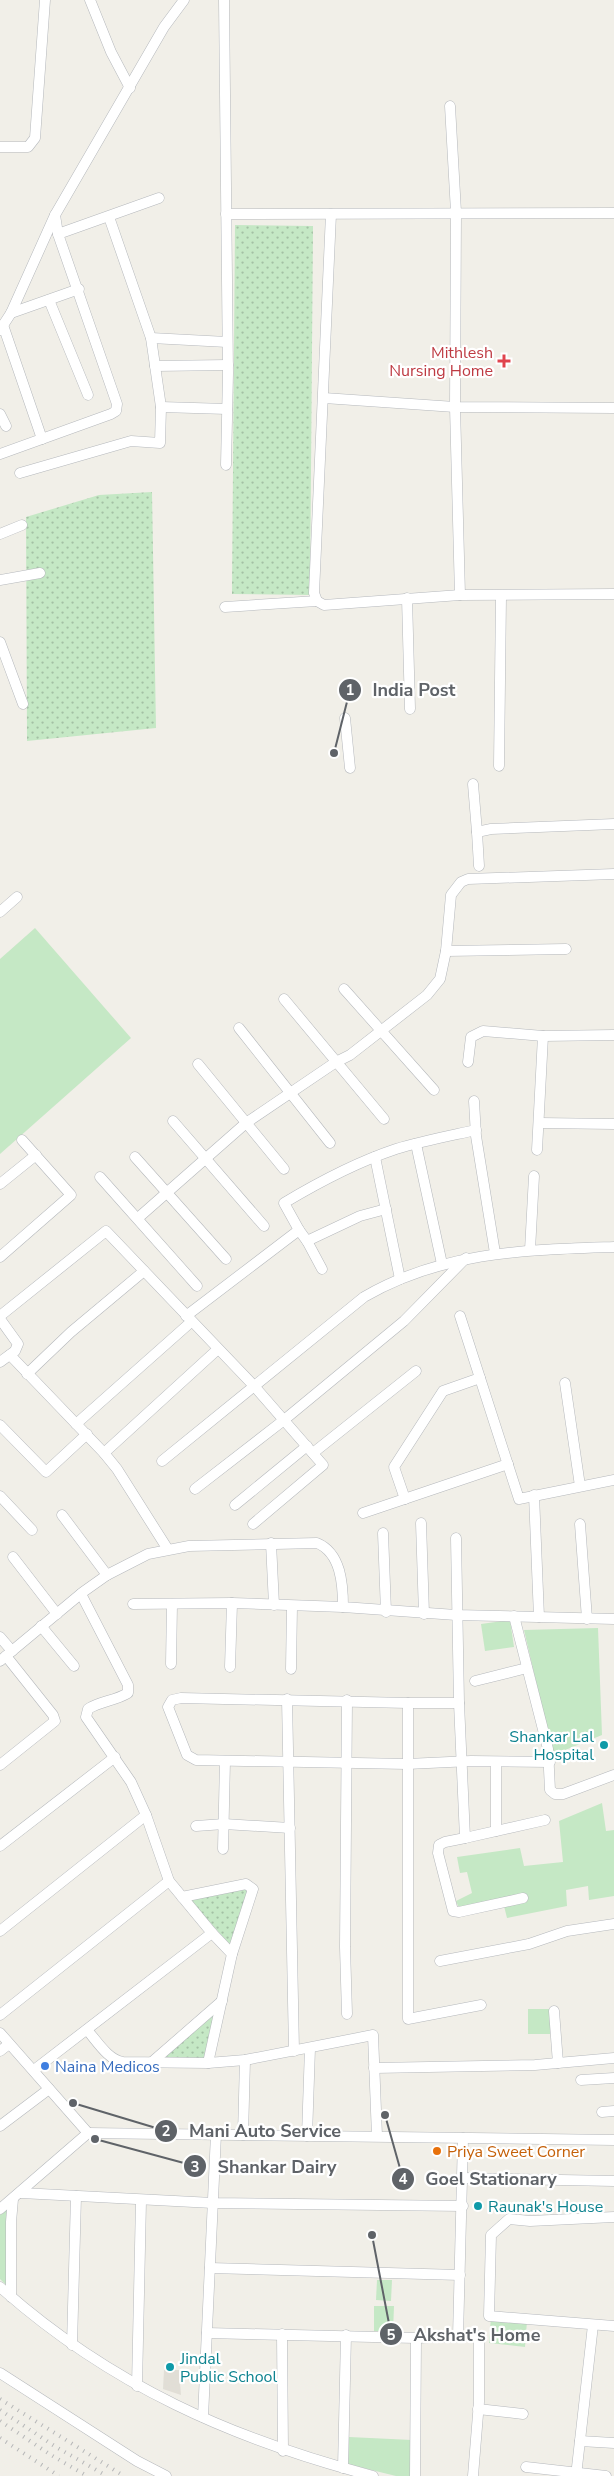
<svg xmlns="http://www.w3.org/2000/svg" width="614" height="2476" viewBox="0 0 614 2476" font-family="'Nunito Sans',sans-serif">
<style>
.education{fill:#e1ded6}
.green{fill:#c5e8c5}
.park{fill:url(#park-dots)}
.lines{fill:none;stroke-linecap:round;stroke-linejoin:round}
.minor-casing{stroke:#b5b8bc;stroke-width:11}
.minor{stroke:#fff;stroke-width:10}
.rail{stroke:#b6b7b8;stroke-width:4;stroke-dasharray:1 6;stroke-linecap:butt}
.health-dot{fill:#e0444e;stroke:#fff;stroke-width:2}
.culture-dot{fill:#0f9aa8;stroke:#fff;stroke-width:2}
.shop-dot{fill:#3f7fe0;stroke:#fff;stroke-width:2}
.food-dot{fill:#e8710a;stroke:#fff;stroke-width:2}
.labels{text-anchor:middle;stroke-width:4.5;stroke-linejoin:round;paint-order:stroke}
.health-label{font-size:16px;fill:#be3a42;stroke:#fff;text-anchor:end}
.culture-label{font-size:16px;fill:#0d838f;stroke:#fff;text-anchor:start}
.shop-label{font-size:16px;fill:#366cbe;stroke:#fff;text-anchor:start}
.food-label{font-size:16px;fill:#c56008;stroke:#fff;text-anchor:start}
.leader{fill:none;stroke:#5f6368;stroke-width:2}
.callout-dot{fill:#5f6368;stroke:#fff;stroke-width:2}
.mark-label{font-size:15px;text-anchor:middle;font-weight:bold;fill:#fff}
.callout-label{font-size:18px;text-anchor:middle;font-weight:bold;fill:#5f6368;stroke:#fff;stroke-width:4.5;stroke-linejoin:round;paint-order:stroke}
</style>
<defs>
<pattern id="park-dots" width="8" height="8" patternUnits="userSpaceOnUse" patternTransform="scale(1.25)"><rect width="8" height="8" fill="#c5e8c5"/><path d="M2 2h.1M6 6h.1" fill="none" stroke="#a3c0a4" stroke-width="1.8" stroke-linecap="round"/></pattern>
</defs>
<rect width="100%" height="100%" fill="#f1efe8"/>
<polygon class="education" points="164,2370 179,2370 181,2395 163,2389"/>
<g class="green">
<polygon points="35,928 131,1038 0,1154 0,959"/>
<polygon points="510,1620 514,1647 485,1651 481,1624"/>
<polygon points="598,1628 602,1735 553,1755 524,1630"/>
<polygon points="602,1803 606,1831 614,1830 614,1896 589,1900 588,1886 566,1890 567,1906 507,1918 502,1898 459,1908 456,1901 472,1893 467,1872 460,1873 457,1857 520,1848 524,1866 563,1862 559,1821"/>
<rect x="528" y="2009" width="22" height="25"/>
<polygon points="8,2209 7,2286 0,2279 0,2215"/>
<polygon points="377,2280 392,2280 391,2301 376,2300"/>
<polygon points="374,2306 394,2306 393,2332 374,2331"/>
<polygon points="491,2317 527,2321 525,2347 489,2343"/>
<polygon points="349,2437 412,2440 411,2476 396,2476 347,2464"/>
</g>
<g class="park">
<polygon points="235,225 313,226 310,595 232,594"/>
<polygon points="152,492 156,728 27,741 26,517 99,495"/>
<polygon points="247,1887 248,1889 231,1946 190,1900"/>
<polygon points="222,2001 208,2063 152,2062"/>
</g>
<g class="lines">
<defs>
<g id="minor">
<polyline points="90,0 111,52 130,88"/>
<polyline points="224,0 228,373 226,465"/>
<polyline points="450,106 456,212 455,407 460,595"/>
<polyline points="0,147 28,147 35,138 45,0"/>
<polyline points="226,214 614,213"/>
<polyline points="331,214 314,593 317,601 324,605 460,595 614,594"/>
<polyline points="58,234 159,198"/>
<polyline points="49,300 88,395"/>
<polyline points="11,313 79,289"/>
<polyline points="3,325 42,439"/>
<polyline points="0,330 11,313 55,215 164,27 184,0"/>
<polyline points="151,338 227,342"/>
<polyline points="155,366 228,365"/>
<polyline points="324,398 455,407 614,408"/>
<polyline points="161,407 227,409"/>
<polyline points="0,414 6,426"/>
<polyline points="0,454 111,414 116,411 117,404 58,234 55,215"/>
<polyline points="20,473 131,441 160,443 161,407 151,338 109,217"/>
<polyline points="0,534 22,525"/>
<polyline points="0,580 40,573"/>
<polyline points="407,598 410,709"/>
<polyline points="225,607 317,601"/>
<polyline points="0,642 23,704"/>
<polyline points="345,718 350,768"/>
<polyline points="499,766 501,596"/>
<polyline points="473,784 477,832"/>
<polyline points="479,866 477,832 491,829 614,824"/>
<polyline points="0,912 17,897"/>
<polyline points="446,951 566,949"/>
<polyline points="344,989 434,1090"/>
<polyline points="284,999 384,1119"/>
<polyline points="239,1028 330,1143"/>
<polyline points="468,1062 471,1037 483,1031 543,1036 614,1035"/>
<polyline points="198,1064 284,1169"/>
<polyline points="474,1101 476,1136 495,1253"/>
<polyline points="173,1121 264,1226"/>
<polyline points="540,1123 614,1124"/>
<polyline points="416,1144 442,1264"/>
<polyline points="537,1150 543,1036"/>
<polyline points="135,1157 226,1259"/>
<polyline points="375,1157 400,1279"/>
<polyline points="100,1177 197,1286"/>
<polyline points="0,1184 36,1155"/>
<polyline points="138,1218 246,1123 336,1062 350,1055 427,995 440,979 446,951 451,895 461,882 468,879 614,874"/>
<path d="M299 1230 284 1203C319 1182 357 1162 396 1149 422 1141 449 1136 476 1130"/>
<polyline points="307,1241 322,1269"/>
<polyline points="530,1250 534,1176"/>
<polyline points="0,1257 71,1195 22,1140"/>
<polyline points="0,1316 106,1231 255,1387 323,1465 253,1524"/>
<polyline points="186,1316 299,1230 307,1241 360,1216 386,1209"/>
<polyline points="460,1316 519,1499 614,1480"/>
<polyline points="0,1319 18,1344 15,1351 0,1362"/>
<polyline points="10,1355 104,1453 117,1469 167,1548"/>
<polyline points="27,1374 71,1332 144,1271"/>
<polyline points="565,1383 580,1486"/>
<polyline points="76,1424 191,1322"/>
<polyline points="0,1425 46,1472 87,1434"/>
<polyline points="104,1453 218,1349"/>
<polyline points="313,1453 416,1371"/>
<path d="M162 1461 364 1297C443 1251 526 1250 614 1247"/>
<polyline points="195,1489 284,1420 404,1321 466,1258"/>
<polyline points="534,1495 539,1617"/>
<polyline points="0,1496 32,1530"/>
<polyline points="405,1499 394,1467 443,1391 480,1378"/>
<polyline points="235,1505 307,1446"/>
<polyline points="363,1513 508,1464"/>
<polyline points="62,1515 107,1575"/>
<polyline points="421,1523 424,1614"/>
<polyline points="580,1524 587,1619"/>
<polyline points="383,1533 386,1612"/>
<polyline points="456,1538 459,1703 408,1703 408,2019 481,2005"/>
<polyline points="271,1543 274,1605"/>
<polyline points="13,1557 57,1614"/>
<path d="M81 1594 128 1685V1693C115 1701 100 1701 88 1709L86 1717 131 1782 146 1815 169 1881 212 1933"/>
<polyline points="133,1604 232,1603 343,1607"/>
<polyline points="514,1616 548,1749 550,1790 555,1794 563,1794 614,1775"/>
<polyline points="41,1626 74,1666"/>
<polyline points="0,1637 12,1651"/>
<path d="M0 1661 83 1592 107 1575 148 1554 189 1546 317 1543C341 1553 343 1584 343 1607L456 1615 614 1619"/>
<polyline points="171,1664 172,1604"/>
<polyline points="230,1667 232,1603"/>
<polyline points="291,1669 292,1606"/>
<polyline points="475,1681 527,1668"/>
<polyline points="287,1699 294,2051"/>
<polyline points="408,1703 181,1698 172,1700 168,1707 187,1755 196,1760 407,1764 471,1761 550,1762"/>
<polyline points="459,1703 465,1838 545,1820"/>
<polyline points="0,1765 55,1721 53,1715 6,1656"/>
<polyline points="196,1826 224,1824 290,1828"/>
<polyline points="496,1831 496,1763"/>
<polyline points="465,1838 445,1842 439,1845 438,1853 453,1911 459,1912 523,1898"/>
<polyline points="0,1846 115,1757"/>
<polyline points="223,1849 225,1761"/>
<polyline points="182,1897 246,1884 253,1889 232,1954"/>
<polyline points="0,1931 146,1815"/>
<polyline points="440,1961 529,1944 567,1931 614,1924"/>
<polyline points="554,2011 558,2063"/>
<polyline points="347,2014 345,1947 347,1700"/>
<polyline points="0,2015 169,1881"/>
<path d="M87 2030C97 2041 108 2060 123 2062L208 2063 245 2060 373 2035 377 2136"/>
<polyline points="0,2033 88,2133 0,2209"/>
<polyline points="0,2051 9,2044"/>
<polyline points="152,2062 222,2001"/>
<polyline points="374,2068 535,2065 614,2058"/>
<polyline points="34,2070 212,1933 232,1954 208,2063"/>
<polyline points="581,2080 614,2078"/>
<polyline points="602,2112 614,2111"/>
<polyline points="0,2126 49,2089"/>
<polyline points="88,2133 614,2140"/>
<polyline points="243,2135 245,2060"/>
<polyline points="307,2136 310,2048"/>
<polyline points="463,2178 614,2181"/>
<polyline points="21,2193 213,2203 463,2206"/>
<polyline points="614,2217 530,2221 509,2219 491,2235 489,2316 614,2326"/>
<polyline points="210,2268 460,2275"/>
<path d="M0 2287C110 2385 232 2439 373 2476"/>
<polyline points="11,2297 11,2222 13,2199"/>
<polyline points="207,2333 416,2338 479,2336 479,2402 473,2476"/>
<polyline points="282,2334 283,2451"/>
<polyline points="458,2337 463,2138"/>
<polyline points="72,2345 76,2196"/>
<polyline points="0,2373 137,2461 166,2476"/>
<polyline points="137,2386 141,2201"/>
<polyline points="478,2409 523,2414"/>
<polyline points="203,2417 216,2134"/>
<polyline points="580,2441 614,2443"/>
<polyline points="526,2467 606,2476"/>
<polyline points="343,2468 346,2335"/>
<polyline points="415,2476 416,2338"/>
<polyline points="576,2476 593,2325"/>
</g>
</defs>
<use href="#minor" class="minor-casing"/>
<use href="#minor" class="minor"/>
<g class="rail">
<polyline points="0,2399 124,2476"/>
<polyline points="0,2410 56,2447 107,2476"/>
<polyline points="0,2421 51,2455 87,2476"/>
<polyline points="0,2438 59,2476"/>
</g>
</g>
<path class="health-dot" d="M501.5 353.5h5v5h5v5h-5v5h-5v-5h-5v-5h5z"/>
<g class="culture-dot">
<circle cx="604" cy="1745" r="5"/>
<circle cx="478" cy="2206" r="5"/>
<circle cx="170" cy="2367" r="5"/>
</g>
<circle class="shop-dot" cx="45" cy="2066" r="5"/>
<circle class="food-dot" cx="437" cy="2151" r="5"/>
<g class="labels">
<g class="health-label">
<text x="493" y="358">Mithlesh<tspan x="493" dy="18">Nursing Home</tspan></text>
</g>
<g class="culture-label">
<text x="594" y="1742" text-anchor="end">Shankar Lal<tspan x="594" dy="18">Hospital</tspan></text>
<text x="488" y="2212">Raunak's House</text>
<text x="180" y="2364">Jindal<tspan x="180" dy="18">Public School</tspan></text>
</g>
<g class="shop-label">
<text x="55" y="2072">Naina Medicos</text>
</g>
<g class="food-label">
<text x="447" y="2157">Priya Sweet Corner</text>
</g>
</g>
<path class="leader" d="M334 753L350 690M73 2103L166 2131M95 2139L195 2166M385 2115L403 2179M372 2235L391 2334"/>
<g class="callout-dot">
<circle cx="334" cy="753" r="5"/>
<circle cx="73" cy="2103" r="5"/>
<circle cx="95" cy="2139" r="5"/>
<circle cx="385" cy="2115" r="5"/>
<circle cx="372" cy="2235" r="5"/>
<circle cx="350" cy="690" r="12"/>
<circle cx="166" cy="2131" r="12"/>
<circle cx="195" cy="2166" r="12"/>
<circle cx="403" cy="2179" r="12"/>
<circle cx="391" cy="2334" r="12"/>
</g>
<g class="mark-label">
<text x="350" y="695">1</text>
<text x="166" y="2136">2</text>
<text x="195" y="2172">3</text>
<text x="403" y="2184">4</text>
<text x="391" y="2340">5</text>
</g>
<g class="callout-label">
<text x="414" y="696">India Post</text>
<text x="265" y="2137">Mani Auto Service</text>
<text x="277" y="2173">Shankar Dairy</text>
<text x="491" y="2185">Goel Stationary</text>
<text x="477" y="2341">Akshat's Home</text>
</g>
</svg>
